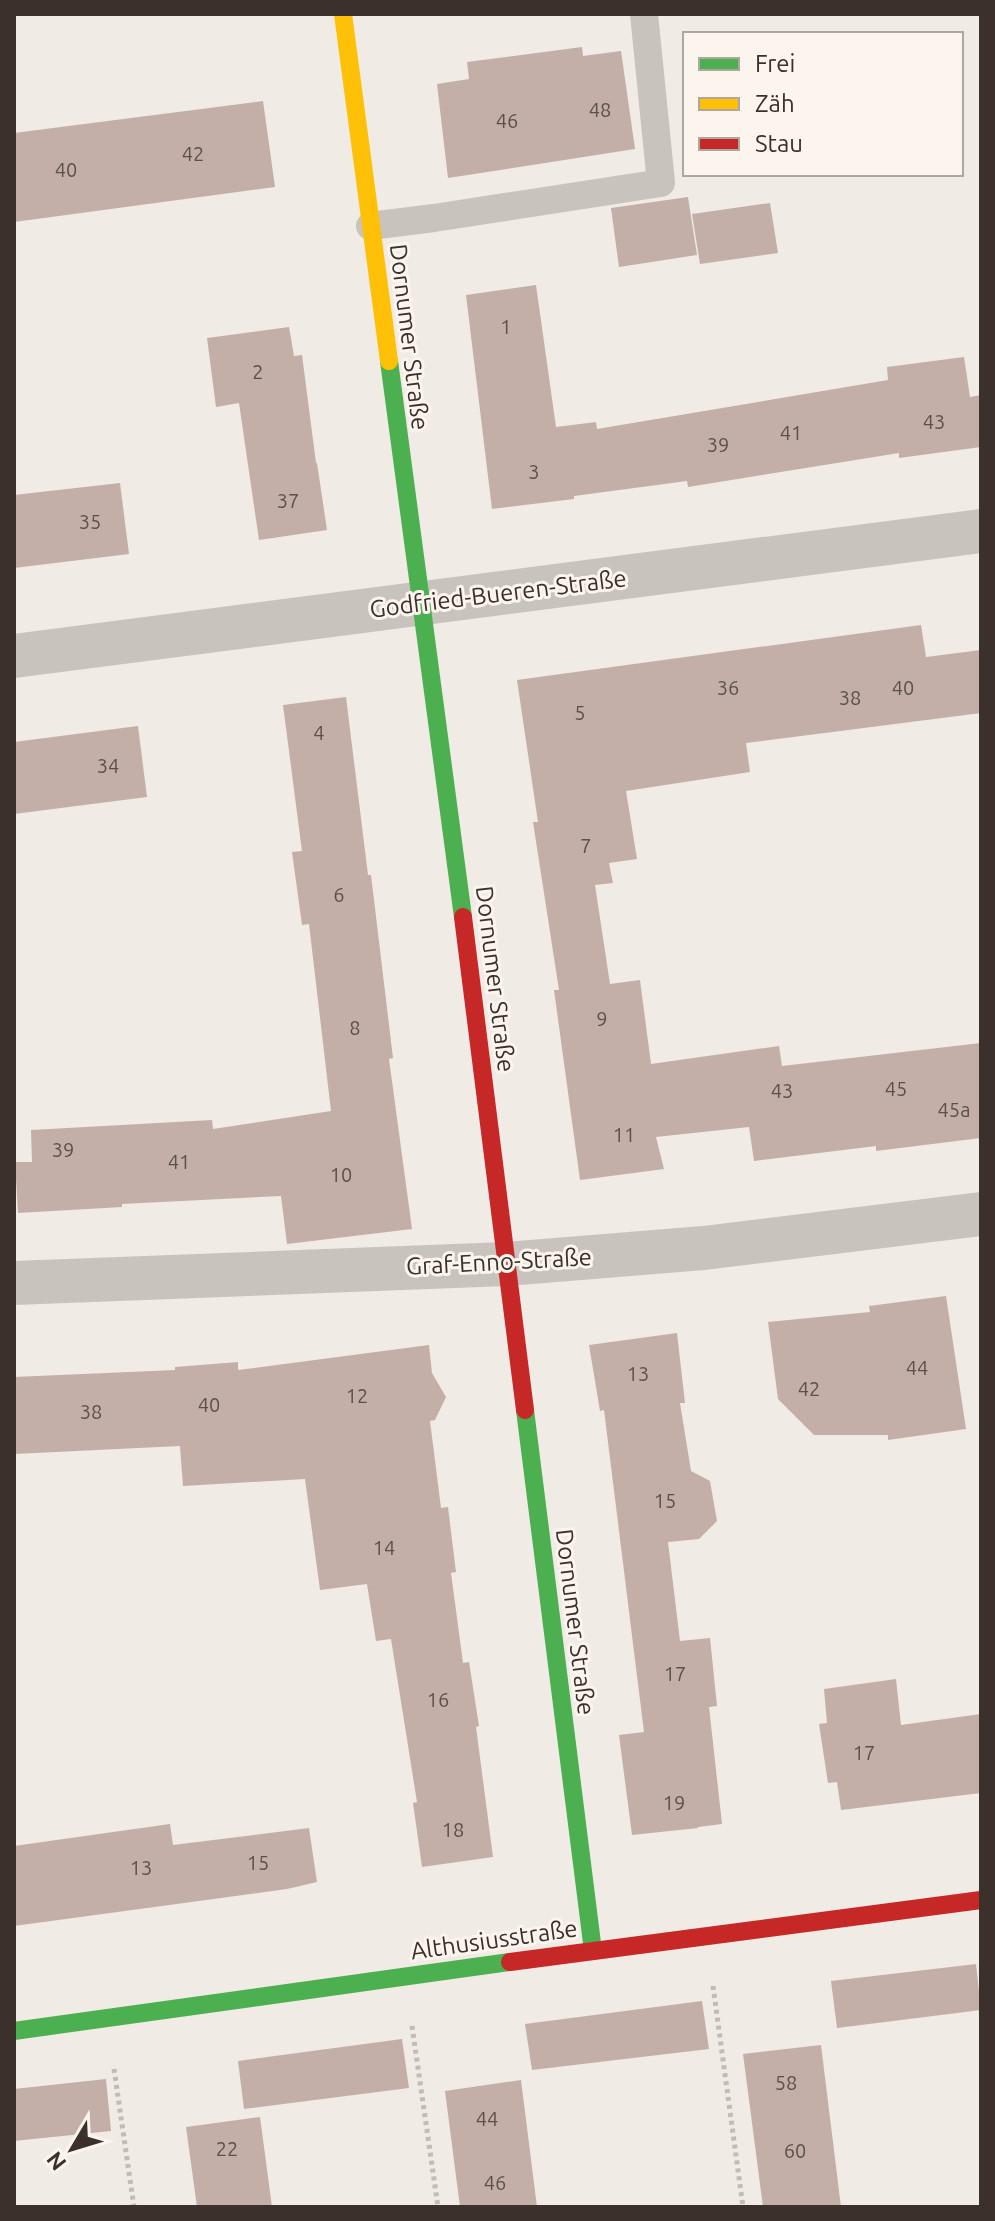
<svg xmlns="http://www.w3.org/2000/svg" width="995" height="2221" viewBox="0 0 995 2221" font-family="Ubuntu,sans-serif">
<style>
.building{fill:#c3afa7}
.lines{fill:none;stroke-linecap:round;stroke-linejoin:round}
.path{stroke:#c2bbb6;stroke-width:5;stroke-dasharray:4 4;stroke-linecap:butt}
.lane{stroke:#c9c3be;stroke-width:28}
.street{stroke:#c9c3be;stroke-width:44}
.fast{stroke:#4caf50;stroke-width:18}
.slow{stroke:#ffc107;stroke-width:18}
.jam{stroke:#c62828;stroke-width:18}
.labels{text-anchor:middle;stroke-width:6;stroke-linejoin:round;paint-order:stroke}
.number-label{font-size:20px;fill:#5d504a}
.street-label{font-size:24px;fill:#3b302b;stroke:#fbf5ee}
</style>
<rect width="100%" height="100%" fill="#f0ebe5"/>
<g class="building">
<polygon points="582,47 583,56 621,51 635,149 448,178 437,84 469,79 467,62"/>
<polygon points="263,101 275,187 14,222 14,133"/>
<polygon points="688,197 697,255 619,267 611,208"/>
<polygon points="770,203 778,253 700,264 692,214"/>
<polygon points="536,285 556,427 596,422 597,429 888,380 887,367 964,357 970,397 981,395 981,447 899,458 899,453 688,487 687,481 574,496 574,499 492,509 466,295"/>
<polygon points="289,327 294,356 302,355 316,463 317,463 327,530 259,540 239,403 216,407 207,338"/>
<polygon points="120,483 129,554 14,568 14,495"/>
<polygon points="921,625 926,657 981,650 981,713 746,743 750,772 626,791 637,859 609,863 613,883 595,885 610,984 640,980 651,1064 779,1046 782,1066 981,1043 981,1138 876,1151 876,1146 754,1161 749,1127 656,1137 664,1169 580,1180 554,990 559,990 533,822 538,822 517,680"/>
<polygon points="346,697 368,875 371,875 393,1058 389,1059 412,1229 287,1244 281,1196 122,1204 122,1207 18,1213 15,1162 32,1162 31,1130 212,1120 213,1129 331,1111 309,924 302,925 292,852 302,851 283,705"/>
<polygon points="138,726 147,797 14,814 14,742"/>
<polygon points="946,1296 966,1429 888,1440 888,1435 814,1435 778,1399 768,1322 870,1312 869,1306"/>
<polygon points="677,1333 685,1403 680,1403 691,1471 710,1481 717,1521 699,1539 668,1542 680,1641 710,1638 717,1706 709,1707 722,1824 698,1827 698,1828 632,1835 619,1735 644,1732 604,1410 600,1411 589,1345"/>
<polygon points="429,1345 432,1373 446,1397 435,1420 430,1421 441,1508 448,1507 456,1572 451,1573 463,1663 469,1662 479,1726 476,1727 493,1857 422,1867 413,1803 417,1802 391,1639 376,1641 367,1584 320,1590 305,1479 183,1486 180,1446 14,1454 14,1377 175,1370 175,1367 238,1362 238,1370"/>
<polygon points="896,1679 901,1725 981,1714 981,1793 841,1810 837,1782 828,1783 819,1724 827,1723 824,1689"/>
<polygon points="170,1824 173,1845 309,1828 317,1882 287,1889 14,1926 14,1846"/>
<polygon points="976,1964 981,2010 837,2028 831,1981"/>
<polygon points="702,2001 709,2049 532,2070 525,2024"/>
<polygon points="402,2039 409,2088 244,2109 238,2061"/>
<polygon points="821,2045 841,2207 763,2207 743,2054"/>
<polygon points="106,2079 111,2131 14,2141 14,2089"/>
<polygon points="521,2080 537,2207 460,2207 445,2091"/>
<polygon points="260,2117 272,2207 197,2207 186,2127"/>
</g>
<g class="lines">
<g class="path">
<polyline points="713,1986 743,2207"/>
<polyline points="412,2026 438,2207"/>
<polyline points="114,2069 134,2207"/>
</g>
<polyline class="lane" points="370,226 434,218 661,183 644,14"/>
<g class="street">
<polyline points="14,656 981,531"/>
<polyline points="14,1283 506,1264 704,1248 981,1214"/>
</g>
<g class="fast">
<polyline points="389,361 463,917"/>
<polyline points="525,1410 593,1951"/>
<polyline points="14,2031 510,1962"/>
</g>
<polyline class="slow" points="343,14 389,361"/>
<g class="jam">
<polyline points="463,917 525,1410"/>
<polyline points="510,1962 981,1900"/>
</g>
</g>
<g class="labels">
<g class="number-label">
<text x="600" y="117">48</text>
<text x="507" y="128">46</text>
<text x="193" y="161">42</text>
<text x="66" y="177">40</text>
<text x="506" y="334">1</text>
<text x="258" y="379">2</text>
<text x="934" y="429">43</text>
<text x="791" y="440">41</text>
<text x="718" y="452">39</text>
<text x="534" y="479">3</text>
<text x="288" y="508">37</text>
<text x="90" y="529">35</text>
<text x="728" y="695">36</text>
<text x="903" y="695">40</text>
<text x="850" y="705">38</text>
<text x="580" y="720">5</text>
<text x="319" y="740">4</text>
<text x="108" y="773">34</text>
<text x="586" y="853">7</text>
<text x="339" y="902">6</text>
<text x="602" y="1026">9</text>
<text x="355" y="1035">8</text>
<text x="896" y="1096">45</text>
<text x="782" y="1098">43</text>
<text x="954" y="1117">45a</text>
<text x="624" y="1142">11</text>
<text x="63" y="1157">39</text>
<text x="179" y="1169">41</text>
<text x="341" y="1182">10</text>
<text x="917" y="1375">44</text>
<text x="638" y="1381">13</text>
<text x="809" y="1396">42</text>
<text x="357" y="1403">12</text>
<text x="209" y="1412">40</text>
<text x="91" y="1419">38</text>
<text x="665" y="1508">15</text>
<text x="384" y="1555">14</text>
<text x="675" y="1681">17</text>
<text x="438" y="1707">16</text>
<text x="864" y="1760">17</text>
<text x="674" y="1810">19</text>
<text x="453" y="1837">18</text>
<text x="258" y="1870">15</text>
<text x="141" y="1875">13</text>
<text x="786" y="2090">58</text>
<text x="487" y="2126">44</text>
<text x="227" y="2156">22</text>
<text x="795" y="2158">60</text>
<text x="495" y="2190">46</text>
</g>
<g class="street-label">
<text transform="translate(409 337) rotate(83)" y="8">Dornumer Straße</text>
<text transform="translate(498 594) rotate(-7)" y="8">Godfried-Bueren-Straße</text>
<text transform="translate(495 979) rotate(83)" y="8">Dornumer Straße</text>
<text transform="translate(499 1262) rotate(-3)" y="8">Graf-Enno-Straße</text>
<text transform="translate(575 1622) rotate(83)" y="8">Dornumer Straße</text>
<text transform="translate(494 1940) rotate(-8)" y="8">Althusiusstraße</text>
</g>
</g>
<rect width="995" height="2221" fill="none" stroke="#3b302b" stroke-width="32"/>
<rect x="683" y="32" width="280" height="144" fill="#fbf5ee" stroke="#aea6a0" stroke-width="2"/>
<rect x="699" y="58" width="40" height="12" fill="#4caf50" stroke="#aea6a0" stroke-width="2"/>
<text x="755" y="72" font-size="24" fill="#3b302b">Frei</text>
<rect x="699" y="98" width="40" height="12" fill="#ffc107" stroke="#aea6a0" stroke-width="2"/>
<text x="755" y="112" font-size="24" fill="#3b302b">Zäh</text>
<rect x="699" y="138" width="40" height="12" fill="#c62828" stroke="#aea6a0" stroke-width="2"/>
<text x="755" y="152" font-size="24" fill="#3b302b">Stau</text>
<g transform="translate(72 2149) rotate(232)" stroke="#fbf5ee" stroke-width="6" paint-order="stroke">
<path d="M0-6L14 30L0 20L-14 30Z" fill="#3b302b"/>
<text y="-12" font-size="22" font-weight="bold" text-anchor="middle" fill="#3b302b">N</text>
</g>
</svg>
